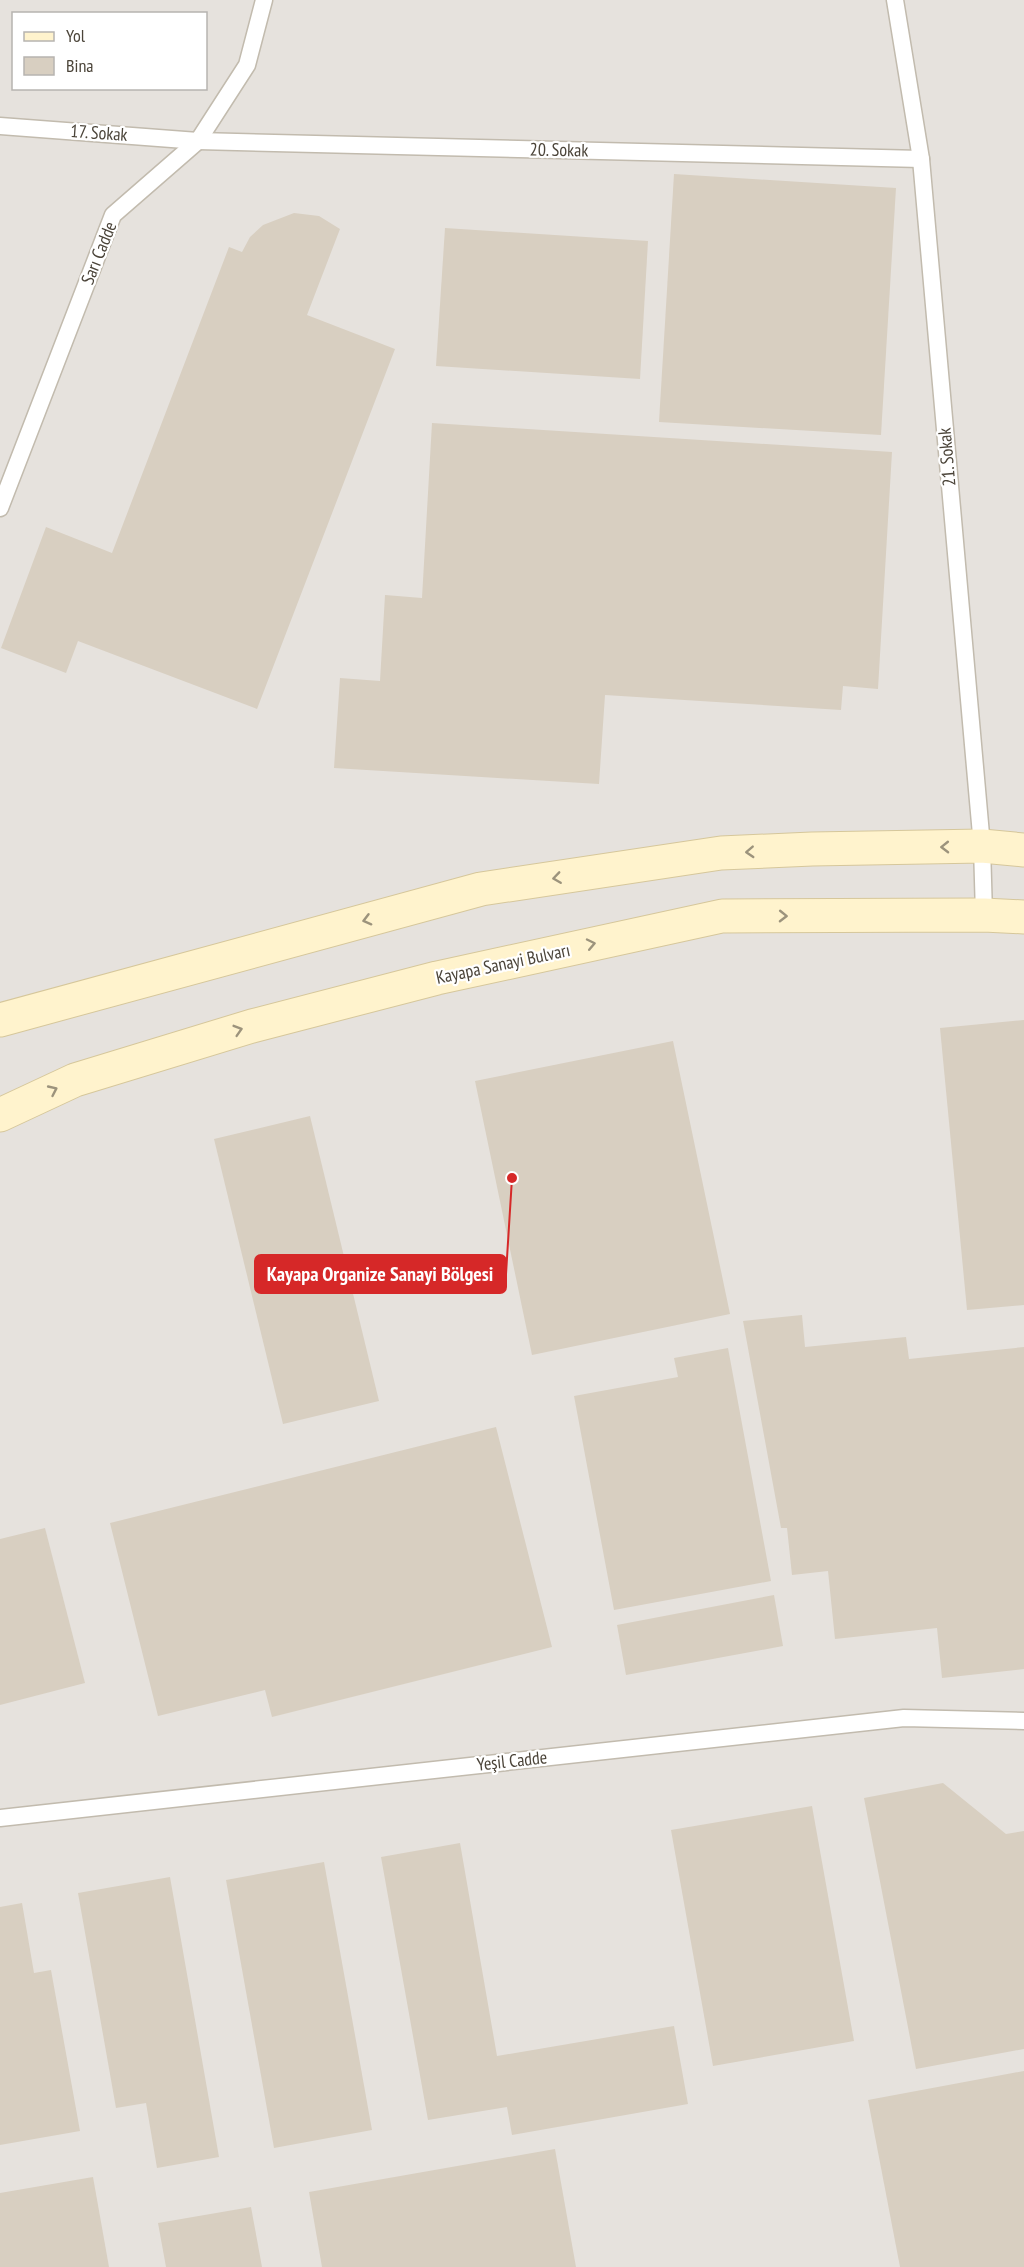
<svg xmlns="http://www.w3.org/2000/svg" width="1024" height="2267" viewBox="0 0 1024 2267" font-family="'PT Sans Narrow',sans-serif">
<style>
.industrial{fill:#e6e2dd;fill-rule:evenodd}
.building{fill:#d8cfc1}
.lines{fill:none;stroke-linecap:round;stroke-linejoin:round}
.service-casing{stroke:#c2bbae;stroke-width:19}
.secondary-casing{stroke:#d6c79b;stroke-width:35}
.service{stroke:#fff;stroke-width:16}
.secondary{stroke:#fff3cd;stroke-width:33}
.oneway{stroke:#9c937c}
.labels{text-anchor:middle;stroke-width:4.5;stroke-linejoin:round;paint-order:stroke}
.street-label{font-size:18px;fill:#4b4439;stroke:#fff}
.leader{fill:none;stroke:#d62828;stroke-width:2}
.callout-dot{fill:#d62828;stroke:#fff;stroke-width:2}
.callout{fill:#d62828;stroke:#d62828;stroke-width:2}
.callout-label{font-size:20px;text-anchor:middle;font-weight:bold;fill:#fff}
</style>
<rect width="100%" height="100%" fill="#f6f3ec"/>
<path class="industrial" d="M0 0H1024V2267H0ZM14 14H206V88H14Z"/>
<g class="building">
<polygon points="674,174 896,188 881,435 659,422"/>
<polygon points="294,213 319,216 340,229 307,315 395,349 257,709 78,641 66,673 1,648 46,527 112,553 229,247 242,252 250,237 263,225"/>
<polygon points="445,228 648,241 640,379 436,366"/>
<polygon points="432,423 892,452 878,689 843,686 841,710 605,695 599,784 334,768 340,678 380,681 385,595 422,598"/>
<polygon points="1024,1020 1024,1305 967,1310 940,1028"/>
<polygon points="673,1041 730,1314 532,1355 475,1081"/>
<polygon points="310,1116 379,1401 283,1424 214,1139"/>
<polygon points="802,1315 805,1347 906,1337 909,1359 1024,1347 1024,1669 942,1678 937,1628 835,1639 828,1571 792,1575 787,1528 781,1528 743,1321"/>
<polygon points="728,1348 771,1581 614,1610 574,1396 678,1377 674,1358"/>
<polygon points="496,1427 552,1647 272,1717 265,1690 158,1716 110,1523"/>
<polygon points="45,1528 85,1683 0,1705 0,1539"/>
<polygon points="774,1595 783,1646 626,1675 617,1625"/>
<polygon points="943,1783 1006,1834 1024,1831 1024,2049 916,2069 864,1798"/>
<polygon points="812,1806 854,2041 713,2066 671,1830"/>
<polygon points="460,1843 497,2056 674,2026 688,2104 512,2135 507,2107 428,2120 381,1857"/>
<polygon points="324,1862 372,2130 274,2148 226,1880"/>
<polygon points="170,1877 219,2157 157,2168 146,2103 116,2108 78,1893"/>
<polygon points="22,1903 34,1973 51,1970 80,2131 0,2145 0,1907"/>
<polygon points="1024,2071 1024,2267 900,2267 868,2100"/>
<polygon points="555,2149 576,2267 322,2267 309,2192"/>
<polygon points="93,2177 109,2267 0,2267 0,2193"/>
<polygon points="251,2207 262,2267 166,2267 158,2223"/>
</g>
<g class="lines">
<defs>
<g id="service">
<polyline points="895,0 921,159 982,846 984,915"/>
<polyline points="0,126 198,141 921,159"/>
<polyline points="0,508 113,215 198,141 247,65 264,0"/>
<polyline points="0,1818 904,1718 1024,1721"/>
</g>
<g id="secondary">
<polyline points="0,1020 481,889 721,853 812,849 982,846 1024,850"/>
<polyline points="0,1115 75,1080 252,1026 437,978 722,916 984,915 1024,917"/>
</g>
</defs>
<use href="#service" class="service-casing"/>
<use href="#secondary" class="secondary-casing"/>
<use href="#service" class="service"/>
<use href="#secondary" class="secondary"/>
</g>
<defs><path id="oneway-chevron" d="M-2-3.5L2.5 0L-2 3.5" fill="none" stroke-width="1.6" stroke-linecap="round" stroke-linejoin="round" transform="scale(1.5)"/></defs>
<g class="oneway">
<use href="#oneway-chevron" transform="translate(945 847) rotate(179)"/>
<use href="#oneway-chevron" transform="translate(750 852) rotate(177)"/>
<use href="#oneway-chevron" transform="translate(557 878) rotate(172)"/>
<use href="#oneway-chevron" transform="translate(783 916) rotate(1)"/>
<use href="#oneway-chevron" transform="translate(367 920) rotate(165)"/>
<use href="#oneway-chevron" transform="translate(591 944) rotate(-12)"/>
<use href="#oneway-chevron" transform="translate(238 1030) rotate(-17)"/>
<use href="#oneway-chevron" transform="translate(53 1090) rotate(-25)"/>
</g>
<g class="labels">
<g class="street-label">
<text transform="translate(99 133) rotate(4)" y="6">17. Sokak</text>
<text transform="translate(559 150) rotate(1)" y="6">20. Sokak</text>
<text transform="translate(99 253) rotate(-68)" y="6">Sarı Cadde</text>
<text transform="translate(947 457) rotate(-95)" y="6">21. Sokak</text>
<text transform="translate(503 964) rotate(-12)" y="6">Kayapa Sanayi Bulvarı</text>
<text transform="translate(512 1761) rotate(-6)" y="6">Yeşil Cadde</text>
</g>
</g>
<path class="leader" d="M512 1178L506 1274"/>
<circle class="callout-dot" cx="512" cy="1178" r="6"/>
<rect class="callout" x="255" y="1255" width="251" height="38" rx="6"/>
<g class="callout-label">
<text x="380" y="1281">Kayapa Organize Sanayi Bölgesi</text>
</g>
<rect x="12" y="12" width="195" height="78" fill="#ffffff" stroke="#b7b4b0" stroke-width="1.5"/>
<rect x="24" y="32" width="30" height="9" fill="#fff3cd" stroke="#b7b4b0" stroke-width="1.5"/>
<text x="66" y="42" font-size="18" fill="#4b4439">Yol</text>
<rect x="24" y="57" width="30" height="18" fill="#d8cfc1" stroke="#b7b4b0" stroke-width="1.5"/>
<text x="66" y="72" font-size="18" fill="#4b4439">Bina</text>
</svg>
